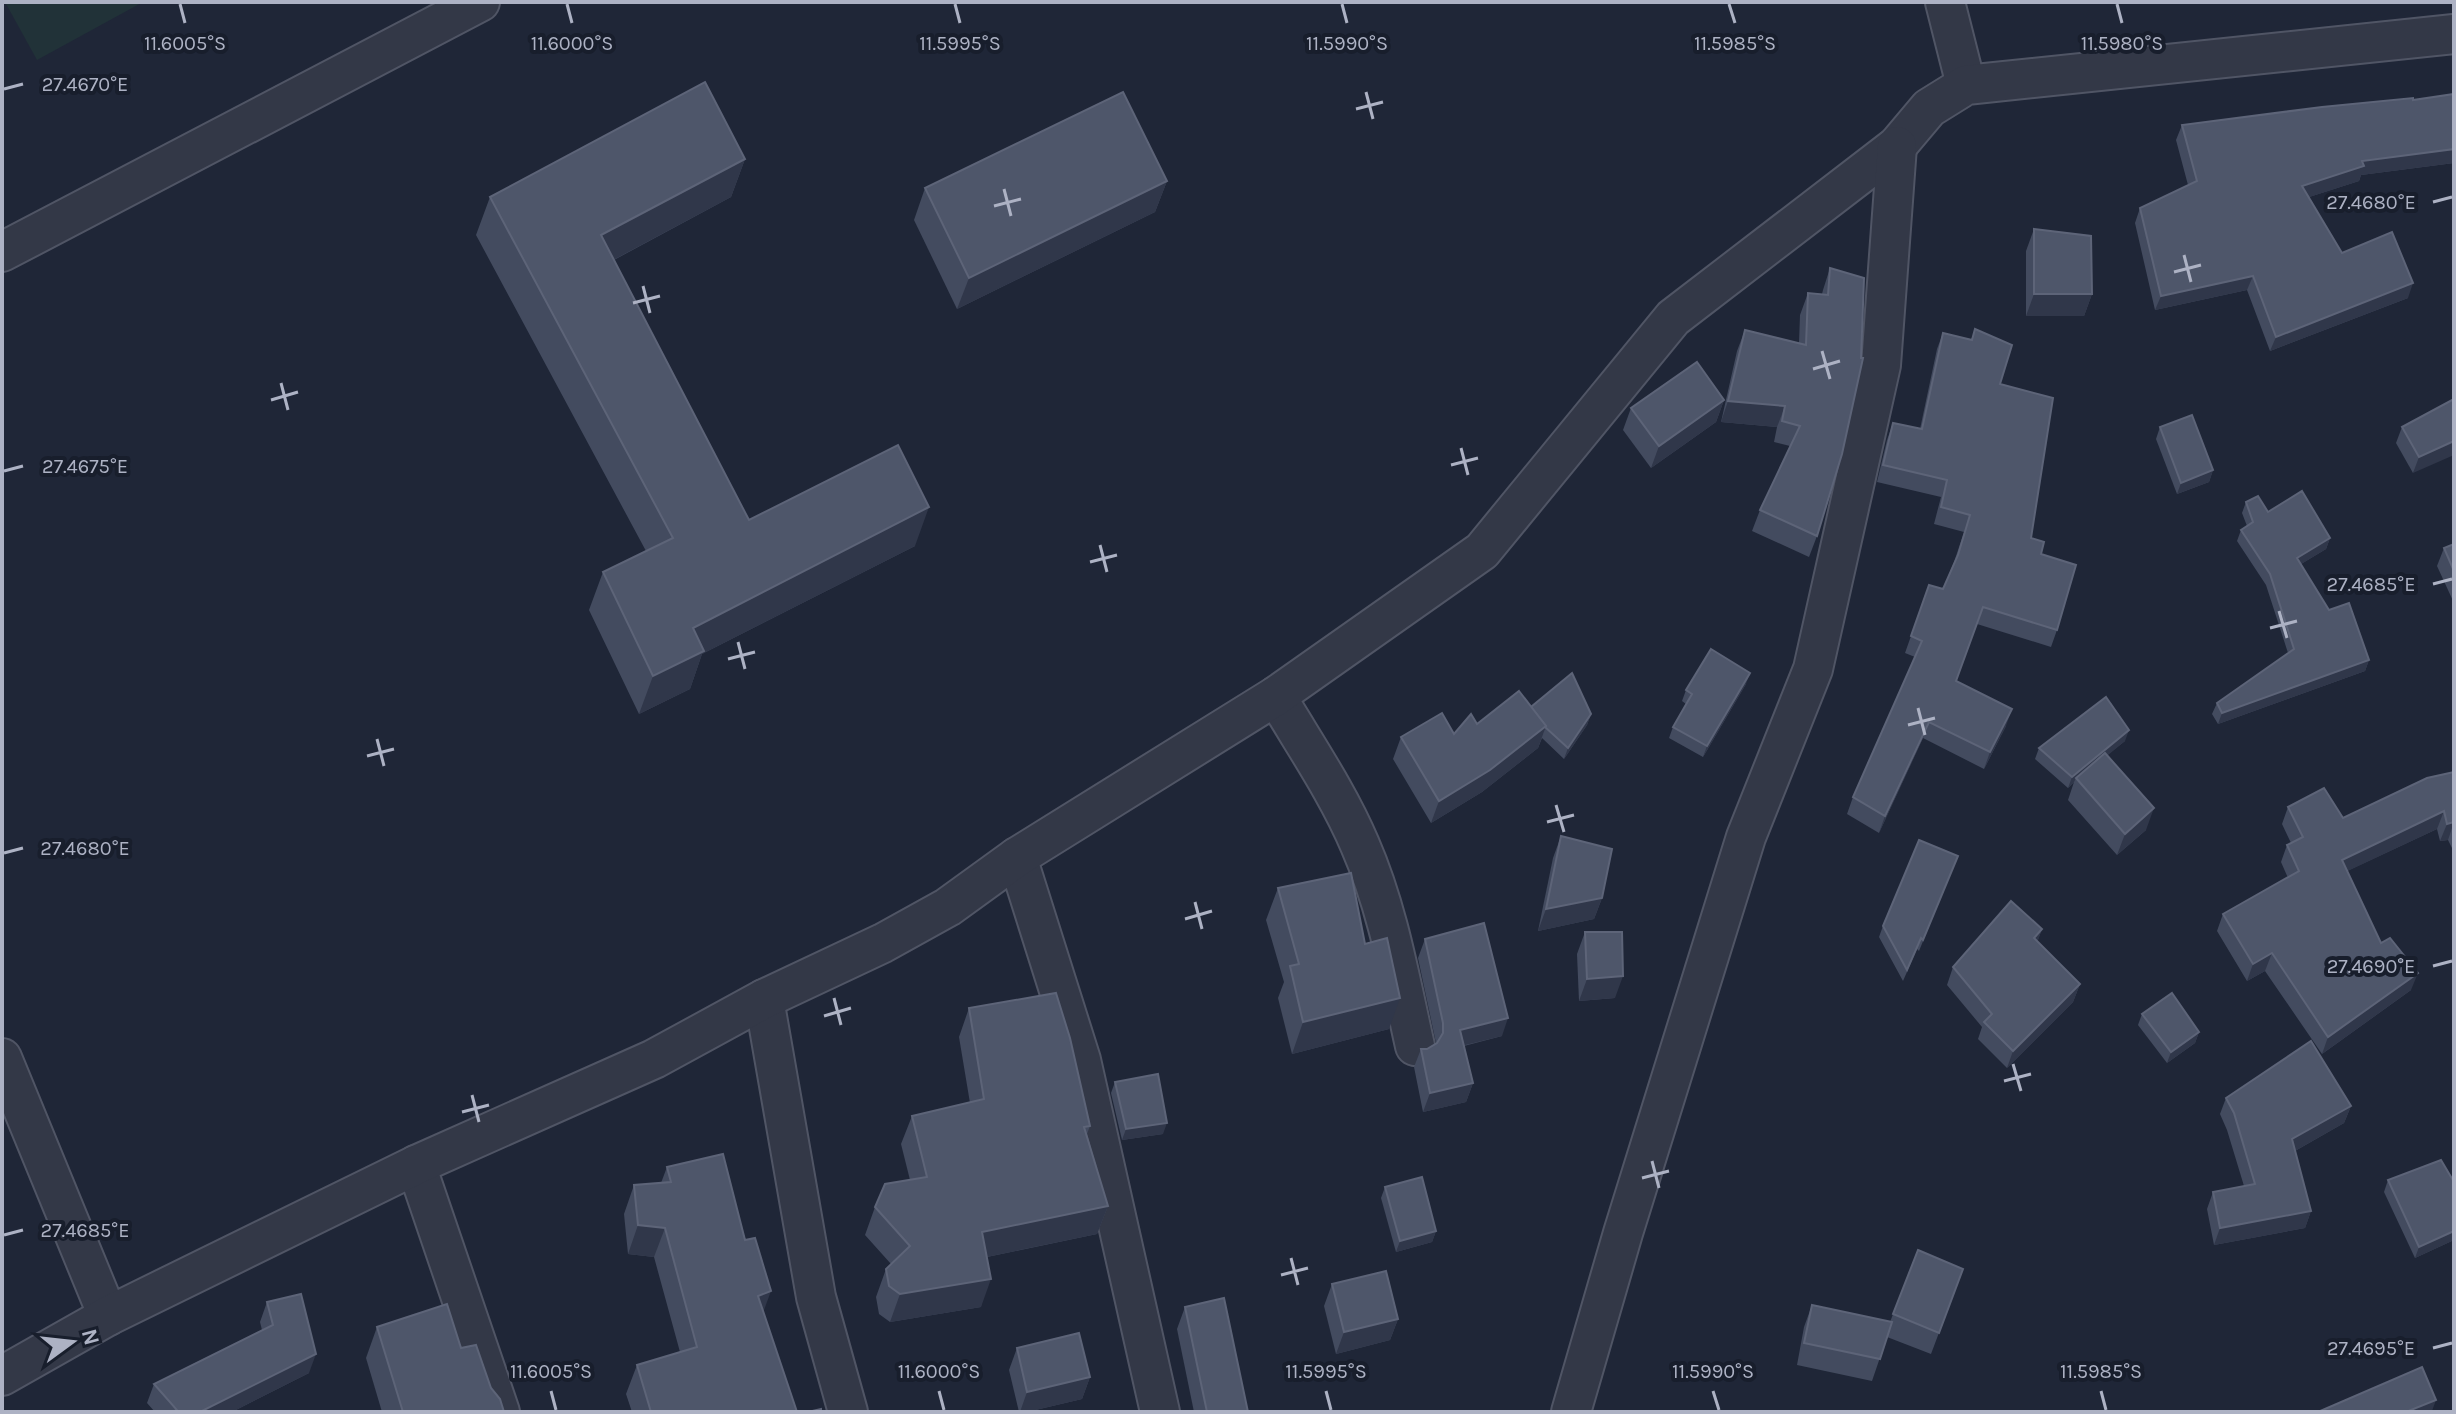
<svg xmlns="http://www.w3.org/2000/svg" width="2456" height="1414" viewBox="0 0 2456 1414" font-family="Karla,sans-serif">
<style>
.pitch{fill:#213238}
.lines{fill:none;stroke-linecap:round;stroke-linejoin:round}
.street-casing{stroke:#505565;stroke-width:42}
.street{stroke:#333847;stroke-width:38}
.wall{fill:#434b5f}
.shaded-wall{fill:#30374a}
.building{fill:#4e566a;stroke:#5d6478;stroke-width:2}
.ticks{fill:none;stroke:#adb2c4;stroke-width:3}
.ticks-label{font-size:20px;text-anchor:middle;fill:#adb2c4;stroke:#181e2c;stroke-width:8;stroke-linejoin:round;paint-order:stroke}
</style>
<rect width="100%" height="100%" fill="#1f2637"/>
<polygon class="pitch" points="5,2 143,2 37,60"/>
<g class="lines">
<defs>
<g id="street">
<polyline points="1945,2 1966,85"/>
<polyline points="2,252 480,2"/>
<path d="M1276 696C1305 745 1338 793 1360 845 1388 909 1400 979 1415 1046"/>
<polyline points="1017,857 1081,1060 1160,1412"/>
<polyline points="764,999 816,1297 848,1412"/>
<polyline points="2,1058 108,1316"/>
<polyline points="416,1165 500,1412"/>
<polyline points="2,1376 108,1316 416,1165 654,1059 764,999 883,943 948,907 1017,857 1276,696 1482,551 1673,318 1897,146 1929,108 1966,85 2454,34"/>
<polyline points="1571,1412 1623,1233 1746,837 1813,669 1881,365 1897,146"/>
</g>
</defs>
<use href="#street" class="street-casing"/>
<use href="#street" class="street"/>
</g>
<g class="wall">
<polygon points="2454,94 2454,163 2361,175 2359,181 2309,197 2342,253 2408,298 2270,351 2247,290 2155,310 2135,223 2140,208 2188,185 2176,140 2182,125 2413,100"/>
<polygon points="745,159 731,197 614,260 749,520 915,546 702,654 690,689 639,714 589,610 603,572 646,551 476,235 490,197"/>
<polygon points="1167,181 1155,212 957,309 914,220 925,188"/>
<polygon points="2034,229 2092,294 2084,316 2026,316 2026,251"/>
<polygon points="1830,268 1817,536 1809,557 1752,531 1760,510 1790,446 1774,442 1777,427 1721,422 1737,351 1745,330 1799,343 1800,315 1808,293 1822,294 1823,290"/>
<polygon points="1943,333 2000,384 2031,538 2041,554 2057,630 2051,647 1977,624 1956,681 2006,726 1984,769 1923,738 1879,833 1847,814 1853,797 1915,657 1905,653 1929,585 1943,589 1954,562 1964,532 1934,524 1941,497 1877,482 1887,440 1893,423 1920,429 1937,349"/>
<polygon points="2454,399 2413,473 2396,443 2402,427"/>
<polygon points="1724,400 1716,422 1651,468 1623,430 1631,408"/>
<polygon points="2160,427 2213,470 2209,482 2177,494 2156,439"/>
<polygon points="2246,502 2330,538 2326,549 2301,564 2329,610 2369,660 2365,671 2218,724 2212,714 2217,703 2288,653 2266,585 2237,541 2241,530 2247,526 2242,513"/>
<polygon points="2454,544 2454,603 2437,566 2444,548"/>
<polygon points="1746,684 1703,757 1669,738 1673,727 1686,704 1682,701 1686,690"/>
<polygon points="1531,707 1591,714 1587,725 1564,759 1542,738 1538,748 1482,792 1431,823 1393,759 1401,737 1454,734 1477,724"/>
<polygon points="2125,741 2107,755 2146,830 2117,855 2068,800 2074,782 2068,788 2035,759 2039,748"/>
<polygon points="2454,772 2454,852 2448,840 2440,841 2437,829 2347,871 2381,943 2411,990 2322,1054 2265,971 2247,981 2217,931 2223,914 2288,878 2281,862 2287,845 2291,843 2282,824 2288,807 2343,818"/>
<polygon points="1561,836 1602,898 1594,919 1538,931 1553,858"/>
<polygon points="1958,856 1919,951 1917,949 1903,981 1879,937 1883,926"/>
<polygon points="1278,888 1365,944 1389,1029 1292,1054 1278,998 1284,982 1266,920"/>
<polygon points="2042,929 2037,942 2080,984 2073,1002 2007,1068 1978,1039 1982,1027 1947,985 1953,967"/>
<polygon points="1585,932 1615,998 1579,1001 1577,954"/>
<polygon points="1425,939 1502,1036 1464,1046 1473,1083 1466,1102 1423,1112 1414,1067 1421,1049 1427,1049 1436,1043 1418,958"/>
<polygon points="969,1008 1090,1126 1087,1134 1108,1206 1097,1234 987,1257 981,1307 890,1322 879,1314 876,1297 886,1269 891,1264 865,1235 875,1207 910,1180 901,1144 912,1116 970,1103 959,1037"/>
<polygon points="2142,1014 2199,1032 2195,1043 2167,1063 2138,1025"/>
<polygon points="1115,1082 1163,1134 1122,1140 1111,1093"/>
<polygon points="2226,1098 2351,1106 2344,1123 2295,1151 2311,1211 2305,1228 2214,1245 2207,1209 2213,1192 2244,1186 2227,1130 2220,1114"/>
<polygon points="667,1167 763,1312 797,1412 632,1412 626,1394 637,1365 680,1352 654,1257 628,1254 624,1214 634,1185 661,1183"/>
<polygon points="2388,1180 2454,1182 2454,1240 2415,1258 2384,1192"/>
<polygon points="1385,1187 1436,1231 1432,1242 1396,1252 1381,1198"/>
<polygon points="1918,1250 1963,1269 1931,1354 1887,1337 1872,1381 1797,1365 1804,1327 1812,1305 1890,1322"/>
<polygon points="1332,1284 1398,1319 1390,1340 1336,1354 1324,1306"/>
<polygon points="267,1302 309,1373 232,1412 155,1412 147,1403 154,1384 262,1330 260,1322"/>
<polygon points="1185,1307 1248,1412 1194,1412 1177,1329"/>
<polygon points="377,1327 461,1348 491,1388 504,1412 382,1412 366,1358"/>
<polygon points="1017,1348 1090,1377 1082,1399 1027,1412 1019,1412 1009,1370"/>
</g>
<g class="shaded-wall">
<polygon points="2454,149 2454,163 2361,175 2359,181 2297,201 2302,186 2362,161"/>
<polygon points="745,159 731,197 587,274 601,235"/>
<polygon points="1167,181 1155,212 957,309 969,278"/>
<polygon points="2253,276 2247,290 2155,310 2161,296"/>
<polygon points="2413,283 2408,298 2270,351 2276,337"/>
<polygon points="2034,294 2092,294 2084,316 2026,316"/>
<polygon points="1724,400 1716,422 1651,468 1659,446"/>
<polygon points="1728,401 1785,406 1777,427 1721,422"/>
<polygon points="2454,441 2454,455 2413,473 2419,457"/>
<polygon points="2213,470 2209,482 2177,494 2181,483"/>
<polygon points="929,507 915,546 702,654 690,689 639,714 653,676 693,628"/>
<polygon points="2330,538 2326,549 2293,569 2297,558"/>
<polygon points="2369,660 2365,671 2218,724 2222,713"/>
<polygon points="1750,673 1746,684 1703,757 1707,746"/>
<polygon points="2012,709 2006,726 1984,769 1990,752"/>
<polygon points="1591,714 1587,725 1564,759 1568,748"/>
<polygon points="1929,722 1923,738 1879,833 1885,816"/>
<polygon points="1546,726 1538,748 1482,792 1431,823 1439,801"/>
<polygon points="2129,730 2125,741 2078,780 2076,778 2074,782 2068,788 2072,777"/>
<polygon points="2154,808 2146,830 2117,855 2125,834"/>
<polygon points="2444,811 2437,829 2335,877 2342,860"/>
<polygon points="2454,822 2448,840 2440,841 2447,824"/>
<polygon points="1602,898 1594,919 1538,931 1546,909"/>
<polygon points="2042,929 2036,946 2034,938"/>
<polygon points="2272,953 2265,971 2247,981 2253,964"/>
<polygon points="2418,973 2411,990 2322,1054 2328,1037"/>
<polygon points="1623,976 1615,998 1579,1001 1587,979"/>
<polygon points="2080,984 2073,1002 2007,1068 2013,1051"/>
<polygon points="1400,998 1389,1029 1292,1054 1303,1022"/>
<polygon points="1508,1018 1502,1036 1453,1048 1460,1030"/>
<polygon points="2199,1032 2195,1043 2167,1063 2171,1052"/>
<polygon points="1473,1083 1466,1102 1423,1112 1430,1093"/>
<polygon points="2351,1106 2344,1123 2286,1156 2292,1139"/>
<polygon points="1167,1123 1163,1134 1122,1140 1126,1129"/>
<polygon points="1108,1206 1097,1234 972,1260 982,1232"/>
<polygon points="2311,1211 2305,1228 2214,1245 2220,1228"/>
<polygon points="638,1225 665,1228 654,1257 628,1254"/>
<polygon points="1436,1231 1432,1242 1396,1252 1400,1241"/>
<polygon points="2454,1231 2454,1240 2415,1258 2419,1247"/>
<polygon points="991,1279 981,1307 890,1322 900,1294"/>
<polygon points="771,1291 760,1321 758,1296"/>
<polygon points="1398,1319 1390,1340 1336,1354 1344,1332"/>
<polygon points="316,1354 309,1373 232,1412 200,1412"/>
<polygon points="1090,1377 1082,1399 1027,1412 1020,1412 1027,1392"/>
<polygon points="2436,1400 2432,1411 2406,1412"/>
</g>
<g class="building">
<polygon points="705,82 745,159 601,235 749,520 898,445 929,507 693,628 704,651 653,676 603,572 673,538 490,197"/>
<polygon points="1123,92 1167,181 969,278 925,188"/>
<polygon points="2454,94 2454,149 2362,161 2364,166 2302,186 2342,253 2392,232 2413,283 2276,337 2253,276 2161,296 2140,208 2197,181 2182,125 2322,107 2413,98 2413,100"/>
<polygon points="2034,229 2091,236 2092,294 2034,294"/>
<polygon points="1830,268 1864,278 1861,358 1863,358 1842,454 1817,536 1760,510 1800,426 1782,421 1785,406 1728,401 1745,330 1806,345 1808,293 1828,295"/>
<polygon points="1975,329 2012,345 2000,384 2053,398 2031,538 2044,542 2041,554 2076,565 2057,630 1983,607 1956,681 2012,709 1990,752 1929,722 1885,816 1853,797 1922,641 1911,636 1929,585 1943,589 1958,555 1970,515 1941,507 1947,480 1883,465 1893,423 1922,429 1943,333 1972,340"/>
<polygon points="1697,362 1724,400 1659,446 1631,408"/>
<polygon points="2454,399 2454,441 2419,457 2402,427"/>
<polygon points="2192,415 2213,470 2181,483 2160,427"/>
<polygon points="2302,491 2330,538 2297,558 2329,610 2349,603 2369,660 2222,713 2217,703 2294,649 2270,574 2241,530 2253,522 2246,502 2258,496 2268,512"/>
<polygon points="2454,544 2454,571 2444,548"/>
<polygon points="1711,649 1750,673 1707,746 1673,727 1692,694 1686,690"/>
<polygon points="1572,673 1591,714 1568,748 1545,727 1546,726 1531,707"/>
<polygon points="1519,691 1546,726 1490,770 1439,801 1401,737 1442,713 1454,734 1471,714 1477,724"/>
<polygon points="2106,697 2129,730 2072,777 2039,748"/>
<polygon points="2105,753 2154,808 2125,834 2076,778"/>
<polygon points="2454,772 2454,822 2447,824 2444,811 2342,860 2381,943 2390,938 2418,973 2328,1037 2272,953 2253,964 2223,914 2299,871 2287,845 2303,837 2288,807 2324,788 2343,818 2427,778"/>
<polygon points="1561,836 1612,849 1602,898 1546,909"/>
<polygon points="1919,840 1958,856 1923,940 1921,938 1907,970 1883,926"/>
<polygon points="1351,873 1365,944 1387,938 1400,998 1303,1022 1290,966 1299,964 1278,888"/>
<polygon points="2011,901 2042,929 2034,938 2080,984 2013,1051 1984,1022 1992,1014 1953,967"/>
<polygon points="1484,923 1508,1018 1460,1030 1473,1083 1430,1093 1421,1049 1427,1049 1437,1043 1443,1033 1443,1023 1425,939"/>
<polygon points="1585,932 1622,932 1623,976 1587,979"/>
<polygon points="1056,993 1070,1038 1090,1126 1084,1127 1108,1206 982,1232 991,1279 900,1294 889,1286 886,1269 910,1246 875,1207 885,1184 927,1177 912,1116 984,1099 969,1008"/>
<polygon points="2172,993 2199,1032 2171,1052 2142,1014"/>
<polygon points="2311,1041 2351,1106 2292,1139 2311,1211 2220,1228 2213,1192 2255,1184 2234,1113 2226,1098"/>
<polygon points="1158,1074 1167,1123 1126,1129 1115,1082"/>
<polygon points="723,1154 745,1240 755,1238 771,1291 758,1296 797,1412 651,1412 637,1365 697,1347 665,1228 638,1225 634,1185 671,1182 667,1167"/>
<polygon points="2441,1160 2454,1182 2454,1231 2419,1247 2388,1180"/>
<polygon points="1422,1177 1436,1231 1400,1241 1385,1187"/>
<polygon points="1918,1250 1963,1269 1939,1333 1893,1314"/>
<polygon points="1386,1271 1398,1319 1344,1332 1332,1284"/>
<polygon points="301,1294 316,1354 200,1412 172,1412 177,1410 154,1384 273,1325 267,1302"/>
<polygon points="1224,1298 1248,1412 1207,1412 1185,1307"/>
<polygon points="447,1304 461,1348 476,1345 491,1388 500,1399 504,1412 403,1412 377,1327"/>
<polygon points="1812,1305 1892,1322 1880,1359 1804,1343"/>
<polygon points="1079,1333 1090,1377 1027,1392 1017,1348"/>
<polygon points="2422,1367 2436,1400 2406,1412 2318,1412"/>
<polygon points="821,1409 821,1412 808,1412"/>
</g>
<path class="ticks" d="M180 4 185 23M567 4 572 23M955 4 960 23M1342 4 1347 23M1729 4 1735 23M2117 4 2122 23M4 89 23 84M1366 92 1373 119M1356 109 1383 102M1004 189 1011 216M2433 202 2452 197M994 206 1021 199M2184 255 2191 282M2174 272 2201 265M643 286 650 313M633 303 660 296M1822 351 1830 379M1813 369 1840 361M281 383 288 410M271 400 298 392M1461 448 1468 475M1451 465 1478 458M4 471 23 466M1100 545 1107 572M1090 562 1117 555M2433 584 2452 579M2279 611 2287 638M2270 628 2297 621M738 642 745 669M728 659 755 652M1918 708 1925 735M1908 725 1935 718M377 739 384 766M367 756 394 749M1556 805 1564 832M1547 822 1574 815M4 853 23 848M1195 902 1202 929M1185 919 1212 911M2433 966 2452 961M834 998 841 1025M824 1016 851 1008M2013 1064 2021 1091M2004 1081 2031 1074M472 1095 479 1122M462 1112 489 1105M1652 1161 1659 1188M1642 1178 1669 1171M4 1235 23 1230M1291 1258 1298 1285M1281 1275 1308 1268M2433 1348 2452 1343M551 1391 556 1410M939 1391 944 1410M1326 1391 1331 1410M1713 1391 1719 1410M2101 1391 2106 1410"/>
<g class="ticks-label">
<text x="185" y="50">11.6005°S</text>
<text x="572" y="50">11.6000°S</text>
<text x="960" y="50">11.5995°S</text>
<text x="1347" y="50">11.5990°S</text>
<text x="1735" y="50">11.5985°S</text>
<text x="2122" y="50">11.5980°S</text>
<text x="85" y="91">27.4670°E</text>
<text x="2371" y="209">27.4680°E</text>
<text x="85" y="473">27.4675°E</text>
<text x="2371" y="591">27.4685°E</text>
<text x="85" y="855">27.4680°E</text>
<text x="2371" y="973">27.4690°E</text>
<text x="85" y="1237">27.4685°E</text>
<text x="2371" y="1355">27.4695°E</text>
<text x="551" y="1378">11.6005°S</text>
<text x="939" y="1378">11.6000°S</text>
<text x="1326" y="1378">11.5995°S</text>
<text x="1713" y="1378">11.5990°S</text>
<text x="2101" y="1378">11.5985°S</text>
</g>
<rect width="2456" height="1414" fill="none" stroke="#adb2c4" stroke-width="8"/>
<g transform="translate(72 1342) rotate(75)" stroke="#181e2c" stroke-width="6" paint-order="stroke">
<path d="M0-6L14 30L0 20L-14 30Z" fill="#adb2c4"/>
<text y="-12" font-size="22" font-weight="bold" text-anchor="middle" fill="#adb2c4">N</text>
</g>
</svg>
